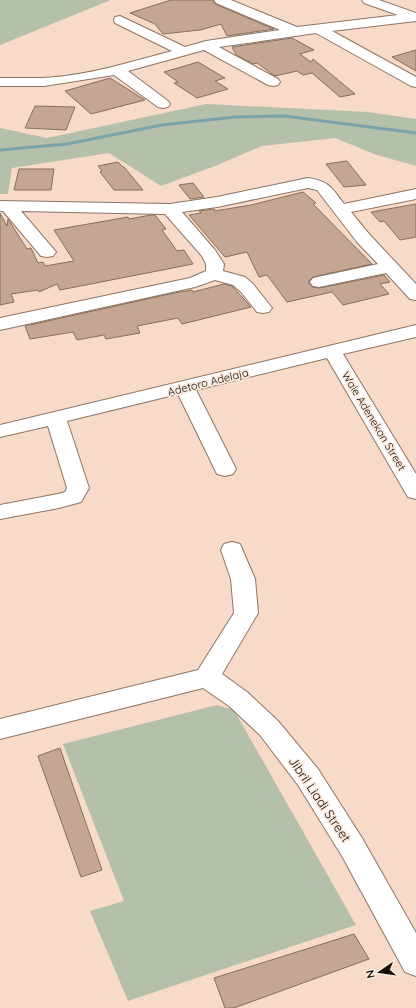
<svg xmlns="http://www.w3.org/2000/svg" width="416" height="1008" viewBox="0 0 416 1008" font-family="Quicksand,sans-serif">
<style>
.green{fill:#b5c0aa}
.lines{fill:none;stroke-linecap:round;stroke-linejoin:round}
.stream{stroke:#7aa3aa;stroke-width:3}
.building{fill:#c5a692;stroke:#866e5d}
.minor-casing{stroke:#8d7463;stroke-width:2}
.minor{fill:#fff;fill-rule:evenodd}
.labels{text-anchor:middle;stroke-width:3.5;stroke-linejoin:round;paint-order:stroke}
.street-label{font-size:11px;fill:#150c06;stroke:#fcebdf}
.near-street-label{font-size:13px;fill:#150c06;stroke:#fcebdf}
</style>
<rect width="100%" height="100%" fill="#f7dbc8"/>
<g class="green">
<polygon points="0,0 111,0 0,45"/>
<polygon points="206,104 368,112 416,119 416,166 374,154 335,138 262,146 215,166 161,186 109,153 12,168 8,194 0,194 0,128 47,138"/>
<polygon points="217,705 234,710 356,925 128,1001 90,911 124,901 63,744"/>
</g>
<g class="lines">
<polyline class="stream" points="0,150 67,144 162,125 235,117 284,116 416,133"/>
</g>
<g class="building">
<polygon points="171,0 213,0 215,4 274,29 227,36 221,24 200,30 163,34 155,24 130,13"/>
<polygon points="292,38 314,50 300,54 311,62 313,59 355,94 340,97 312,73 303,75 297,71 275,76 257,63 253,64 236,55 232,47"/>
<polygon points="416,50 416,71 392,57"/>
<polygon points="198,62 225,78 215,81 228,89 197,98 174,83 178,82 164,72"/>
<polygon points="110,78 145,100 91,114 65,91"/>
<polygon points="35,106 75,107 66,130 25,128"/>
<polygon points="347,161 366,185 344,187 326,164"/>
<polygon points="118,162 123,167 124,167 143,190 114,190 100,172 102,171 98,166"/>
<polygon points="19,169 54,169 51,190 14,190"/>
<polygon points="193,183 204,197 190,199 179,185"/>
<polygon points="303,192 316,203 313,204 372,264 313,277 308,282 312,287 319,288 384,275 390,282 380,284 389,294 343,305 332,292 287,302 267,275 259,277 247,252 225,257 189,215 201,213 199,211 214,209 215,211 251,205"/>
<polygon points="416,204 416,237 400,240 384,221 380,222 371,212"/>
<polygon points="0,213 7,226 8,219 27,249 31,248 38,263 43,262 45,266 74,261 54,230 128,217 129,219 151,215 155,215 166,229 162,230 177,251 184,250 193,264 60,290 57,284 39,292 38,290 11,294 14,302 0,305"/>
<polygon points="224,284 232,286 251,307 182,324 178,318 137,326 140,333 106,339 104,335 77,340 73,332 30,339 25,326 174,293 192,290 193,292"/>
<polygon points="60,748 102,870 81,877 38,756"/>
<polygon points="354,934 369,959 234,1008 225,1008 214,978"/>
</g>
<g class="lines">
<defs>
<g id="minor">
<path d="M214 0H231L297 27 398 15 364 3 362 0H379L416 13V21L332 31 416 77V87L411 86 316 33 219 47 278 79 280 82 278 85 273 86 268 85 204 50 128 71 168 101 170 104 168 107 163 108 158 107 114 75 44 86H0V78C14 78 29 78 43 78 87 76 130 62 172 51L115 23 114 20 115 17 120 16 185 47 206 41 280 30 216 3Z"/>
<path d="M308 178C329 181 332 188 344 204L416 189V199L351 212 369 234 416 284V300L410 299 386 273 319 287 313 286 310 282 313 278 378 264 357 242 317 190 308 188 217 207 182 212 215 250 224 264 223 271 245 277 253 284 272 308 269 312 263 313 257 312 241 292 233 285 215 280 195 287 0 330V318L190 278 206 271V264L202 256 165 214 21 211 56 252 53 256 47 257 41 256 3 211H0V201L170 204 217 197Z"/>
<polygon points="416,325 416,337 343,354 416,474 416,499 408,497 405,492 327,358 196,390 236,469 233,474 225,476 217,474 178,394 67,421 89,488 81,502 59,508 0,519 0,505 58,494 65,492 67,488 48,426 0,437 0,425"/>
<polygon points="232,542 240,544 255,579 258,613 222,674 247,692 278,721 318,769 362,838 416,933 416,976 405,972 342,856 298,785 260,735 229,706 203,688 0,739 0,719 198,670 234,613 231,579 221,550 224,544"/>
</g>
</defs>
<use href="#minor" class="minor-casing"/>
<use href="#minor" class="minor"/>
</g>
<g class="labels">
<g class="street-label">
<text transform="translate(208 382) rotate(-14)" y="4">Adetoro Adelaja</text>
<text transform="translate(374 421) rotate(59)" y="4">Wale Adenekan Street</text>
</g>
<g class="near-street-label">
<text transform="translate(320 799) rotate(56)" y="5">Jibril Liadi Street</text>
</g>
</g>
<g transform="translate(380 972) rotate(257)" stroke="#fcebdf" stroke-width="3" paint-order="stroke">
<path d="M0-3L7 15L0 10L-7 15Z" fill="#150c06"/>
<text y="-6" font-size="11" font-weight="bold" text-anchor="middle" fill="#150c06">N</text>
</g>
</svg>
